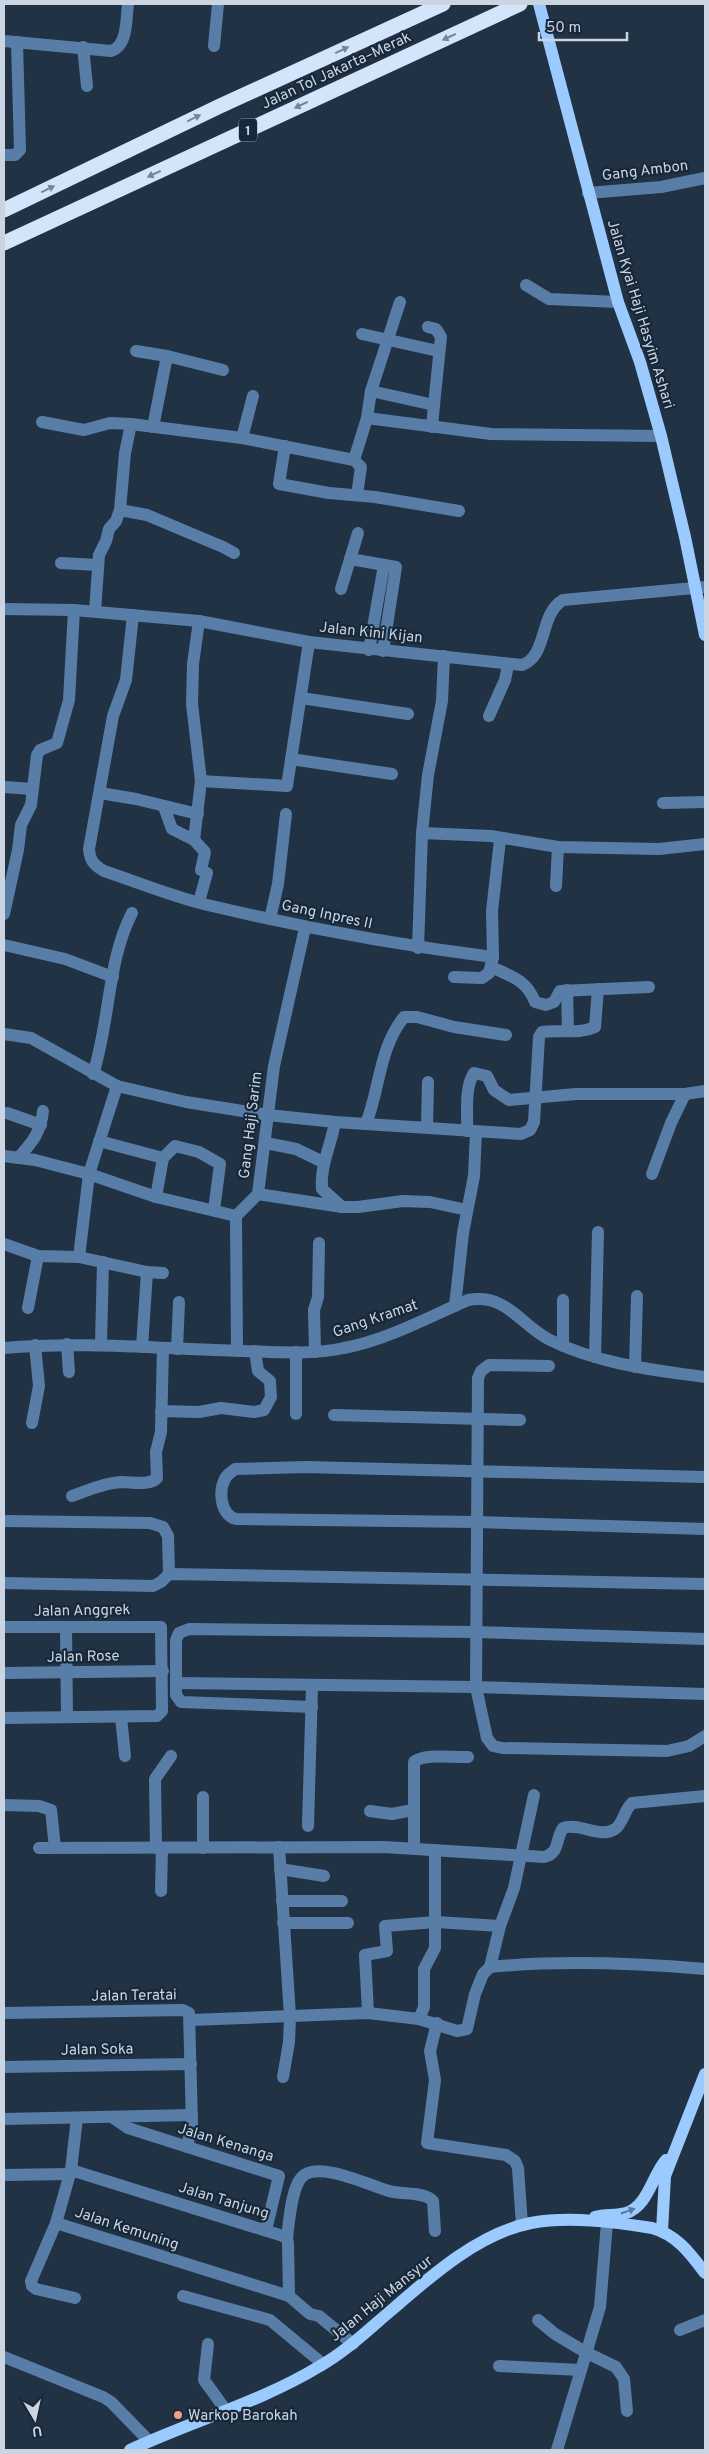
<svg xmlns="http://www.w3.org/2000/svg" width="709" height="2454" viewBox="0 0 709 2454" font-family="Overpass,sans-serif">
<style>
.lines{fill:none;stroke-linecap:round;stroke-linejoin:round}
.minor{stroke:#587ea8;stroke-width:12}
.major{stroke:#9bcafe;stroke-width:12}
.highway{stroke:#d2e5fa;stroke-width:15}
.oneway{fill:#74869a}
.oneway2{fill:#59799c}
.poi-dot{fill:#f49d8b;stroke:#17283a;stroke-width:2}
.labels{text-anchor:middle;stroke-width:4.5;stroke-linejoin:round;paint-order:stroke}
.shield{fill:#17283a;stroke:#95a1af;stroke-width:1}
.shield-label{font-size:14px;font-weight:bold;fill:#cbd5e1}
.street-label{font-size:15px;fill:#cbd5e1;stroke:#17283a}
.poi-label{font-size:15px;fill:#cbd5e1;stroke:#17283a;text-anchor:start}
</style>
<rect width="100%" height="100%" fill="#213245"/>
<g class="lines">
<g class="minor">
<path d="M4 41 111 51C128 46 126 19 128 4"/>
<polyline points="214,46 218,4"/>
<polyline points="83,47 87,86"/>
<polyline points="4,155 15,155 20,150 17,42"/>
<polyline points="588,193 661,187 705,178"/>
<polyline points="526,285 549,299 618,302"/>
<polyline points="428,327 436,329 441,337 434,405"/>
<polyline points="362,334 438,351"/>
<polyline points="136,351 167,356"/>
<polyline points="371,391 434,405 432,427"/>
<polyline points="367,418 371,391 400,302"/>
<polyline points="42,422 84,430 110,423 131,424 242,438 354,460 367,418 491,434 661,436"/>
<polyline points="153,427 167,356 223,370"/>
<polyline points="242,438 253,396"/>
<polyline points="285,446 279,484 329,493 375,497 459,511"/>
<polyline points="354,460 361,467 357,495"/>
<polyline points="120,510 147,515 223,547 234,553"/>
<polyline points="350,559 396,567 383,651"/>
<polyline points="61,563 97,565"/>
<polyline points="341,589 358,533"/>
<path d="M4 609 74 610 199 621 309 642 522 665C548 656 539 614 563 600L705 587"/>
<polyline points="95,611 99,555 106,541 109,529 116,521 120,510 125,453 131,424"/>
<path d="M133 615 126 680 113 716 89 849C90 861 94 865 104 871 140 883 176 898 212 906 305 928 398 945 493 957"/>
<polyline points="369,650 384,565"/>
<polyline points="301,698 408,714"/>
<polyline points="489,716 505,680 508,665"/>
<polyline points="291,759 392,774"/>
<polyline points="201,781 287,786 309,642"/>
<polyline points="4,787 32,789"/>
<polyline points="100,793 136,799 198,814"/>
<polyline points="663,803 705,802"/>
<polyline points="164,807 172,829 194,840 205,852 201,870 207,873 199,902"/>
<polyline points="422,833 491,836 558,847 659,849 705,844"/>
<polyline points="194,840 201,781 192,704 193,664 199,621"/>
<polyline points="556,886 558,847"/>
<polyline points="4,914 18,850 21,825 31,805 37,755 40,750 57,743 69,700 74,610"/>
<polyline points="270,919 278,884 286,814"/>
<polyline points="4,945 65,959 113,977"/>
<polyline points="418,948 422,833 428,775 442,701 444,656"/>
<path d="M491 967C511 976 527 980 535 1002L546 1005 554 1002 560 991 649 987"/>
<polyline points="454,977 482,978 489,973 493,957 492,911 500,840"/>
<polyline points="567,990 568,1031"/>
<path d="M4 1034 31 1038 117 1086 186 1102 268 1115 335 1122 521 1134 530 1130 534 1122 539 1037 542 1032C561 1029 578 1035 595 1027L598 989"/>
<path d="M93 1074C110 1023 107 961 132 913"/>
<polyline points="7,1113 41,1125"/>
<path d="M335 1122C331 1146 320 1165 322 1189L342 1207"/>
<path d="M366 1124C380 1088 379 1048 404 1017H417L454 1027 506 1035"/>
<polyline points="427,1126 428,1082"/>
<path d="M467 1131C468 1112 464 1089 474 1073L487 1076 494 1090 509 1100 576 1094H685L705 1091"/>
<polyline points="99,1141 163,1158"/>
<polyline points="266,1143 296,1149 323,1162"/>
<polyline points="4,1156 35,1160 89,1174 156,1197 236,1216"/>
<path d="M18 1158C32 1143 41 1132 43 1111"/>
<polyline points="652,1174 671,1123 685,1094"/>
<polyline points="258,1194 342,1207 358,1207 403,1201 430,1202 467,1210"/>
<polyline points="156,1197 163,1158 175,1146 199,1152 220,1164 214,1210"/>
<polyline points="4,1244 38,1256 79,1257 147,1272 163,1273"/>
<polyline points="79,1257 89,1174 117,1086"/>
<polyline points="563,1300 563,1346"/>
<polyline points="455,1306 463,1233 474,1176 476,1132"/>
<polyline points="28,1308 38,1256"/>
<polyline points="67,1344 69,1372"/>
<polyline points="101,1345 103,1262"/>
<polyline points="142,1347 147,1272"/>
<path d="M4 1348C83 1341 163 1349 242 1351 276 1352 311 1355 344 1348 387 1340 429 1317 468 1300 507 1293 520 1325 550 1340 599 1364 653 1370 705 1377"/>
<polyline points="177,1349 179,1302"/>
<polyline points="237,1351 236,1216 258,1194 274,1066 305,928"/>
<polyline points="296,1352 296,1414"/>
<polyline points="315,1352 314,1310 318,1297 319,1243"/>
<polyline points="595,1357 598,1232"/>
<polyline points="549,1366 489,1365 481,1371 478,1378 476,1687 487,1738 493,1746 502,1748 667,1751 689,1746 705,1736"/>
<polyline points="635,1367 637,1296"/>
<polyline points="161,1411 199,1412 221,1408 254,1412 264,1410 271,1397 270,1381 258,1371 255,1351"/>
<polyline points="334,1415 520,1420"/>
<polyline points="32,1423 39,1386 35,1345"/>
<path d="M705 1477 305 1467 235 1469C233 1471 228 1474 226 1477 218 1490 220 1515 236 1519L477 1522 705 1529"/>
<path d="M72 1496C88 1490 105 1483 122 1482 132 1482 150 1486 157 1478L156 1452 161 1432 163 1348"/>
<polyline points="4,1521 150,1523 163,1527 168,1536 169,1574"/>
<polyline points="4,1583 153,1586 161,1582 169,1574 705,1584"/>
<polyline points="4,1627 161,1627 162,1711 157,1716 4,1718"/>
<polyline points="66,1627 67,1717"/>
<polyline points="4,1673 163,1671"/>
<polyline points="176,1683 476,1687 705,1694"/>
<polyline points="312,1707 181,1702 176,1695 176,1640 179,1633 189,1629 476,1632 705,1639"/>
<polyline points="121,1717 125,1756"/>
<polyline points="203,1797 203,1848"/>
<polyline points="4,1805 39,1806 51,1810 55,1848"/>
<polyline points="370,1811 392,1814 413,1810"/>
<polyline points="308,1826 312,1686"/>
<polyline points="279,1847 290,2016 289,2042 283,2077"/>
<path d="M39 1848 384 1847 544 1857C560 1853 555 1840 563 1828 579 1822 600 1839 615 1829 623 1824 624 1810 632 1803L705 1796"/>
<polyline points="156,1848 155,1779 171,1756"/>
<path d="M414 1849V1762C425 1753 453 1758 468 1757"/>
<polyline points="280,1869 324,1876"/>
<polyline points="161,1891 162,1848"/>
<polyline points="282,1901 342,1901"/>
<polyline points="283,1923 348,1923"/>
<path d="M490 1967C561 1960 634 1963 705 1969"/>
<polyline points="4,2013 183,2010 189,2013 192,2124 187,2147"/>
<polyline points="368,2013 365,1955 387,1951 385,1926 436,1922 500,1926"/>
<polyline points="419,2019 424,2007 424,1969 435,1948 435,1850"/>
<polyline points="191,2020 368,2013 419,2019 457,2031 467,2029 475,1994 483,1974 490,1967 500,1926 514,1888 534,1795"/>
<polyline points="437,2023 430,2051 435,2080 427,2143 506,2155 515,2161 518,2168 522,2225"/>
<polyline points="4,2067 191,2064"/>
<polyline points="112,2117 128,2128 279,2176 266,2230"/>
<polyline points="4,2119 192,2115"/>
<polyline points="71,2170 283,2236 287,2238 288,2244 289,2296 310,2314 319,2316 353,2344"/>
<polyline points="4,2175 70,2174"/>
<polyline points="56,2223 289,2296"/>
<path d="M287 2238C289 2223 291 2190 301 2178 316 2159 371 2186 389 2191 401 2195 424 2191 433 2201L435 2231"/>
<polyline points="183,2296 270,2320 323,2364"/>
<polyline points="75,2298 36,2289 32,2286 31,2281 56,2223 71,2170 77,2118"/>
<polyline points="538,2320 555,2334 587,2353 616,2367 624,2379 627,2411"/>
<polyline points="680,2330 705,2320"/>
<polyline points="208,2344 204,2380 225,2409"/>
<polyline points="4,2357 103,2397 111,2402 149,2441"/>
<polyline points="499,2366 581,2370"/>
<polyline points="557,2450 600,2307 607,2223"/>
</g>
<g class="major">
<polyline points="539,4 618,302 640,362 661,436 685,537 705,635"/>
<path d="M595 2217C605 2214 616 2216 626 2213 648 2206 652 2176 666 2160"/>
<polyline points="662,2231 665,2176 705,2074"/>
<path d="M130 2450C192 2421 261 2402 320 2366 348 2350 370 2328 394 2308 433 2274 480 2233 531 2223 569 2216 614 2222 652 2228 677 2235 690 2253 705 2273"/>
</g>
<g class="highway">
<polyline points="4,210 220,106 443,4"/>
<polyline points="4,243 520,4"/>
</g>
</g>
<defs><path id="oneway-solid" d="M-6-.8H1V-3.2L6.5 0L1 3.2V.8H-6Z" transform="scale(1.25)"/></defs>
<g class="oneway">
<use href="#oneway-solid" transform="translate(449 37) rotate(155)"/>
<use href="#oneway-solid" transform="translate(342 50) rotate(-25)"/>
<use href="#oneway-solid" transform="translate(301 105) rotate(155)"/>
<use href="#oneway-solid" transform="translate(194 118) rotate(-26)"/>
<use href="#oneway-solid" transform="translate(154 174) rotate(155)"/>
<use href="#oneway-solid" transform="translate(48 189) rotate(-26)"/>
</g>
<use class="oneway2" href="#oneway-solid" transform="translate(628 2211) rotate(-19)"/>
<circle class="poi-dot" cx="178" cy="2415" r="5"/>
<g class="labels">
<rect class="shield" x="239" y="118.5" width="18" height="23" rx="4"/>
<g class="shield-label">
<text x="248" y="135">1</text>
</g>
<g class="street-label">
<text transform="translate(336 70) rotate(-25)" y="5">Jalan Tol Jakarta–Merak</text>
<text transform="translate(645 170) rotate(-7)" y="5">Gang Ambon</text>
<text transform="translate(641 314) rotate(73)" y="5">Jalan Kyai Haji Hasyim Ashari</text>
<text transform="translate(371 632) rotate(6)" y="5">Jalan Kini Kijan</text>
<text transform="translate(327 914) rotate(12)" y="5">Gang Inpres II</text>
<text transform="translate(250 1125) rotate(-83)" y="5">Gang Haji Sarim</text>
<text transform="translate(375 1318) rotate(-19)" y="5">Gang Kramat</text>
<text transform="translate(82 1610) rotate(-1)" y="5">Jalan Anggrek</text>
<text transform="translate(83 1656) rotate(-1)" y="5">Jalan Rose</text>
<text transform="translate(134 1995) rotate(-1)" y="5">Jalan Teratai</text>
<text transform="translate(97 2049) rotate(-1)" y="5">Jalan Soka</text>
<text transform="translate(226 2142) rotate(17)" y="5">Jalan Kenanga</text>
<text transform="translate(224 2200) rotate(17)" y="5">Jalan Tanjung</text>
<text transform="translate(127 2228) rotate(18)" y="5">Jalan Kemuning</text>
<text transform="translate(381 2298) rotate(-39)" y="5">Jalan Haji Mansyur</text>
</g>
<g class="poi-label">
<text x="188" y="2420">Warkop Barokah</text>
</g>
</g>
<rect width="709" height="2454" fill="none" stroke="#cbd5e1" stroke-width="10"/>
<g transform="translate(35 2419) rotate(171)" stroke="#17283a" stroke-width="4" paint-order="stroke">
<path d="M0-4L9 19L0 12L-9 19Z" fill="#cbd5e1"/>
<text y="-8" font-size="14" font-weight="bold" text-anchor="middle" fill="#cbd5e1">U</text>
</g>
<path d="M539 32v8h88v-8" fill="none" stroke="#cbd5e1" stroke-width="2.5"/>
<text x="546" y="32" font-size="15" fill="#cbd5e1" stroke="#17283a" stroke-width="4" paint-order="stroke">50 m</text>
</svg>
